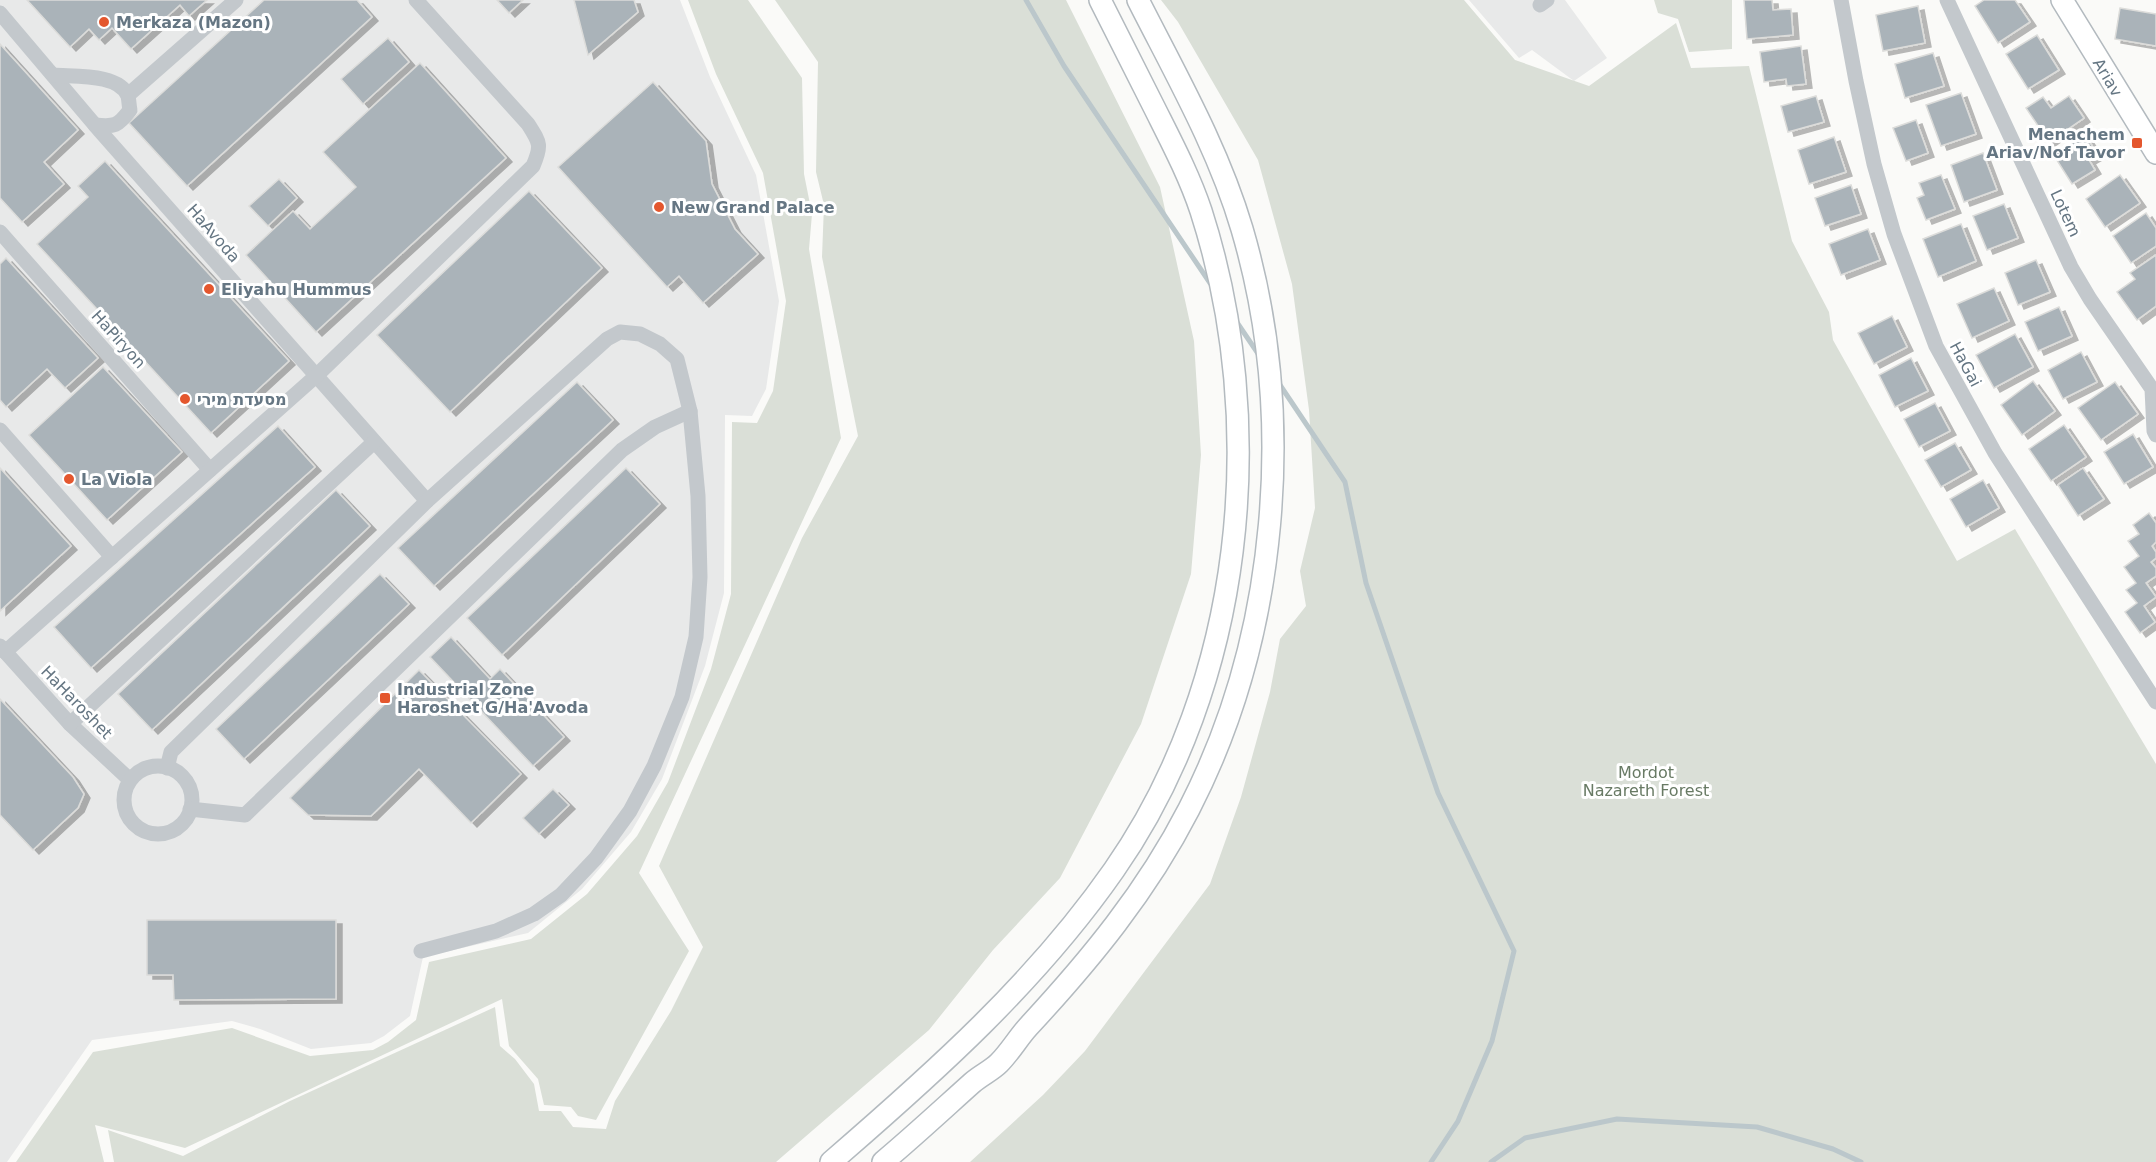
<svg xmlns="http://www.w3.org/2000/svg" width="2156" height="1162" viewBox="0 0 2156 1162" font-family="'DejaVu Sans',Heebo,sans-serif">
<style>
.built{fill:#e8e9e9}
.green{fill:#dadfd7}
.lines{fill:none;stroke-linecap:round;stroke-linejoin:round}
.stream{stroke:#bbc7cb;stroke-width:5}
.building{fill:#aab3b9;stroke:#dcdcda;stroke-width:1.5;filter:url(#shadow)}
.secondary-casing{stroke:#b3babf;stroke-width:24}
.street{stroke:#c3c8cc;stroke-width:15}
.secondary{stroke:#fff;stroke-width:21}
.poi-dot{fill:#e4572e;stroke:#fff;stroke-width:2}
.labels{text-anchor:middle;stroke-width:6;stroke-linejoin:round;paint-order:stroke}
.poi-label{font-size:16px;font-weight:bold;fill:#657683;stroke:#fff;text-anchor:start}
.street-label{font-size:16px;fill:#657683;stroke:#fff}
.park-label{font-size:16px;fill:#687a64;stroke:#fff}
</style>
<defs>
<filter id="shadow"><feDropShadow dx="6" dy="4" stdDeviation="0" flood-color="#0004"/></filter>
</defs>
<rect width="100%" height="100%" fill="#fafaf8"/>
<g class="built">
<polygon points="0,0 680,0 710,77 756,175 779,301 766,389 752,416 725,415 724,593 705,666 662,779 631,832 582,889 528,933 423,957 410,1016 384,1036 371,1043 311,1049 260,1029 232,1021 92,1040 7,1162 0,1162"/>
<polygon points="1469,0 1565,0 1607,58 1574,81 1532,50 1519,58"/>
</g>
<g class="green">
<polygon points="688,0 748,0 802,78 804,174 812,214 809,249 841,438 639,873 689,951 596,1120 578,1116 571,1107 544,1105 538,1079 509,1046 502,999 185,1148 95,1125 104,1162 16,1162 93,1052 232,1028 310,1056 373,1050 388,1042 416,1020 429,962 531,939 587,894 637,836 668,782 711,669 731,594 732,422 757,423 773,391 786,301 763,173 716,74"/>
<polygon points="775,0 1066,0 1160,187 1194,341 1201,455 1191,574 1141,724 1060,878 993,950 929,1030 776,1162 114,1162 108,1130 183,1156 290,1101 495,1007 500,1046 515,1059 534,1084 539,1111 561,1111 573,1127 606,1129 615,1101 671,1011 703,947 659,866 802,538 858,436 822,257 824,205 816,172 818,62"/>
<polygon points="1161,0 1464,0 1515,60 1589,86 1676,23 1691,68 1749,66 1792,241 1829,312 1833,340 1957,561 2015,529 2156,764 2156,1162 970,1162 1043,1095 1085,1051 1210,884 1241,797 1270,692 1280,639 1306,606 1300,571 1315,508 1309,410 1292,284 1258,160 1178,22"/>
<polygon points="1654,0 1732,0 1732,49 1689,52 1678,19 1658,13"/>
</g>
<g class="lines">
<g class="stream">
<polyline points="1026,0 1064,66 1210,283"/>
<polyline points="1234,318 1259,355"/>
<polyline points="1278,382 1345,482 1366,583 1438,793 1514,951 1492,1041 1458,1121 1431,1162"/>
<polyline points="1491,1162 1525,1138 1617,1119 1757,1127 1833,1149 1861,1162"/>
</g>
</g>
<g class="building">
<polygon points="27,0 207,0 189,16 180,5 131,49 112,28 99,40 89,29 70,47"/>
<polygon points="264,0 357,0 372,17 187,186 129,123"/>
<polygon points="497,0 523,0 509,13"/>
<polygon points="574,0 634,0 638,12 588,55"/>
<polygon points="1744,0 1772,0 1773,10 1791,9 1793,35 1747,39"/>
<polygon points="1984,0 2015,0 2030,22 1998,43 1975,6"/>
<polygon points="1918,6 1925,43 1883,51 1876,15"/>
<polygon points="2120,8 2156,14 2156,46 2115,39"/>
<polygon points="2037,35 2059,70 2028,89 2006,54"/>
<polygon points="388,38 409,62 363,104 341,79"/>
<polygon points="0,44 78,130 44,162 64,184 22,222 0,198"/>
<polygon points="1801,46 1806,84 1787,86 1786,79 1764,82 1760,52"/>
<polygon points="1933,53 1944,86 1905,98 1895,64"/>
<polygon points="420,63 506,158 316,332 246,255 293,211 310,229 356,187 323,152"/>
<polygon points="653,82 706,141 712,184 735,229 758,254 703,303 679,276 667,287 558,167"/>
<polygon points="1961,93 1976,134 1941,146 1926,105"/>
<polygon points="1816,96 1824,122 1788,132 1781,106"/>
<polygon points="2069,96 2084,118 2049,142 2026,108 2043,97 2051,108"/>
<polygon points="1916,120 1928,153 1906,161 1893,128"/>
<polygon points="2085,135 2098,155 2089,160 2095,170 2072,184 2053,154"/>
<polygon points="1834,137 1846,172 1809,184 1798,150"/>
<polygon points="1983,153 1997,190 1964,202 1951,165"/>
<polygon points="105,161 289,361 211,433 37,244 88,197 78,186"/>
<polygon points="1941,175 1955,209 1926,220 1917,198 1924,195 1919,183"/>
<polygon points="2120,175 2140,203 2105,227 2086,199"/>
<polygon points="279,179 297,198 268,226 249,206"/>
<polygon points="1851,185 1861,214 1825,226 1815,198"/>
<polygon points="529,191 602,268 450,412 377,335"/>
<polygon points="2004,204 2018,238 1987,250 1973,216"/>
<polygon points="2146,213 2156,228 2156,246 2131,263 2113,236"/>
<polygon points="1961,224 1976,261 1938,277 1923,239"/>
<polygon points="1868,229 1880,260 1841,275 1829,244"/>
<polygon points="2156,255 2156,306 2137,320 2117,292 2135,279 2130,273"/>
<polygon points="6,258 98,358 65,388 47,369 6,407 0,400 0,264"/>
<polygon points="2036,260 2050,292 2018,305 2005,273"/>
<polygon points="1994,288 2009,321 1972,338 1957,304"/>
<polygon points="2059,307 2072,336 2038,351 2025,322"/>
<polygon points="1892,316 1907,347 1874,364 1858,333"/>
<polygon points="2015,334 2033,367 1994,388 1976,355"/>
<polygon points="2081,352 2097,382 2063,399 2048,370"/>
<polygon points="1911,358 1928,391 1895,407 1879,375"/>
<polygon points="103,367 182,452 107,520 29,435"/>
<polygon points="2033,381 2055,411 2022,435 2001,405"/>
<polygon points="577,382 613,420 434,586 398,548"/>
<polygon points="2115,382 2138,414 2101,440 2078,408"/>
<polygon points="1935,403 1950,431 1919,447 1904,419"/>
<polygon points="2064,425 2086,457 2051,481 2029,449"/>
<polygon points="278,426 315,467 91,668 54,627"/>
<polygon points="2133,434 2153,467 2124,484 2104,452"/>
<polygon points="1955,443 1971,470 1941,487 1925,460"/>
<polygon points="0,468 71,546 0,611"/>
<polygon points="626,468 660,504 502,655 467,618"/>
<polygon points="2083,468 2104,499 2078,516 2058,485"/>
<polygon points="1983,480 1999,508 1966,527 1950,499"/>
<polygon points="336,490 370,526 152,730 118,694"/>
<polygon points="2149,513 2156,523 2156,542 2152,546 2156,552 2156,558 2151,562 2156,568 2156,576 2146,583 2156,597 2144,606 2155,622 2140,633 2125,612 2137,603 2126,590 2136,583 2124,567 2139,556 2128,541 2139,534 2133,525"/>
<polygon points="380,574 409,604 244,759 216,729"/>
<polygon points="451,637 490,679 500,669 564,737 533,766 430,657"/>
<polygon points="419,670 521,774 471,823 419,769 371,816 308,815 290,798"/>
<polygon points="0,699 73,777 84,794 78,808 33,850 0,815"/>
<polygon points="553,789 569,805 539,834 523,818"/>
<polygon points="147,920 336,920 336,999 174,1000 173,975 147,975"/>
</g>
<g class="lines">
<defs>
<g id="secondary">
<polyline points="2062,0 2156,153"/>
<path d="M831 1162C934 1073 1036 982 1114 870 1244 684 1270 425 1201 211 1189 175 1171 141 1154 107 1136 72 1118 36 1100 0"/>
<path d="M883 1162C914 1136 943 1109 972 1083 981 1075 991 1071 999 1063 1010 1052 1018 1038 1028 1027 1090 960 1147 891 1189 809 1278 636 1297 416 1242 229 1218 148 1176 75 1138 0"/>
</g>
</defs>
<use href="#secondary" class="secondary-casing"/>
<g class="street">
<polyline points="1841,0 1856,81 1874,164 1894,234 1936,346 1995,453 2156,702"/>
<polyline points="1947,0 2071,267 2090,299 2152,389 2154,431 2156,435"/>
<polyline points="1540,5 1547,0"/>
<polyline points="0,13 100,131 427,501"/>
<path d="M53 75C74 77 119 73 128 96 129 100 129 106 130 110 118 126 115 127 95 125"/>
<polyline points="128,95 236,0"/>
<polyline points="0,232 210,470"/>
<polyline points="0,430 112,557"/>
<polyline points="0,646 70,724 130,780"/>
<path d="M5 652 316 376 533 166C542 145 540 143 528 124L416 0"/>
<polyline points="70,724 374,442"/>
<circle cx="158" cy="800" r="34"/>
<polyline points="167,768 171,752 427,501 607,339 620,332 640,334 660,344 677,359 690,411 698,496 700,577 696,637 682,697 654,766 630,811 596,858 561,895 534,914 496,931 421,951"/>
<polyline points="190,809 245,815 622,450 655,427 690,411"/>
</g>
<use href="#secondary" class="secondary"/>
</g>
<g class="poi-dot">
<circle cx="104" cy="22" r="6"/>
<rect x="2131" y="137" width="12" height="12" rx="3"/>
<circle cx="659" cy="207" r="6"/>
<circle cx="209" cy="289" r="6"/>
<circle cx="185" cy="399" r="6"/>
<circle cx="69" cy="479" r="6"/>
<rect x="379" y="692" width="12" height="12" rx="3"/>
</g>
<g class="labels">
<g class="poi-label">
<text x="116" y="28">Merkaza (Mazon)</text>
<text x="2125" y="140" text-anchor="end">Menachem<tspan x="2125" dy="18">Ariav/Nof Tavor</tspan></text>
<text x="671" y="213">New Grand Palace</text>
<text x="221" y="295">Eliyahu Hummus</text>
<text x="197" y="405">מסעדת מירי</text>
<text x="81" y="485">La Viola</text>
<text x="397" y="695">Industrial Zone<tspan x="397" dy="18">Haroshet G/Ha'Avoda</tspan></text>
</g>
<g class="street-label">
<text transform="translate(2108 77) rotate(59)" y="6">Ariav</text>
<text transform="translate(2066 213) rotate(65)" y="6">Lotem</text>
<text transform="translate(214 233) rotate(49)" y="6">HaAvoda</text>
<text transform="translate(119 339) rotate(48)" y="6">HaPiryon</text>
<text transform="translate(1966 364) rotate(62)" y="6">HaGai</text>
<text transform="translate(77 702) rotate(46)" y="6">HaHaroshet</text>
</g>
<g class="park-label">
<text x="1646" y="778">Mordot<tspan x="1646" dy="18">Nazareth Forest</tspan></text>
</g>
</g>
</svg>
